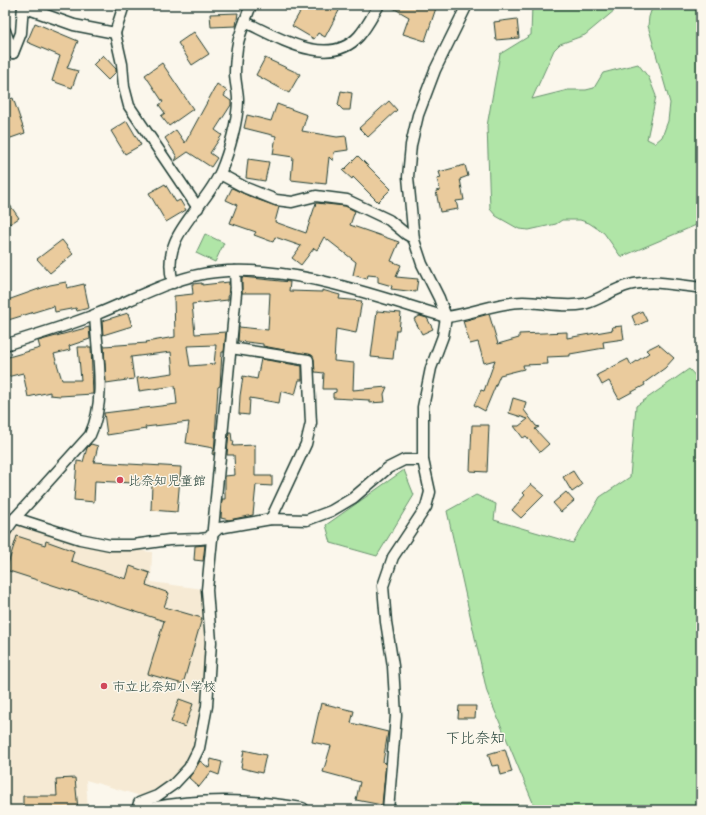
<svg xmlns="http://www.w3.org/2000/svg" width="706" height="815" viewBox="0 0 706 815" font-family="'Balsamiq Sans','Klee One',sans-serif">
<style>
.built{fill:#f6ead4}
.green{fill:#b0e5a7;stroke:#68916e}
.building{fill:#eacb9d;stroke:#1f3d34;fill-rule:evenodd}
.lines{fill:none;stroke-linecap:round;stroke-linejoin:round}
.minor-casing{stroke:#1f3d34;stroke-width:13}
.secondary-casing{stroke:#1f3d34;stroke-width:17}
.minor{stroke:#fbf7ec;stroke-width:10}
.secondary{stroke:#fbf7ec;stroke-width:14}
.poi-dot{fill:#d1495b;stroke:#fbf7ec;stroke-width:1.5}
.labels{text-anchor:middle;stroke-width:3;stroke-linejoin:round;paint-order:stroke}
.poi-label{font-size:13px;fill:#1f3d34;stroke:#fbf7ec;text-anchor:start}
.quarter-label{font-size:15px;fill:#1f3d34;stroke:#fbf7ec}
</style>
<rect width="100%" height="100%" fill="#fbf7ec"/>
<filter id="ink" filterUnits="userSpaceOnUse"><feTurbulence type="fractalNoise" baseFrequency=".025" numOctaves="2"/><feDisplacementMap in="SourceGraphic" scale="8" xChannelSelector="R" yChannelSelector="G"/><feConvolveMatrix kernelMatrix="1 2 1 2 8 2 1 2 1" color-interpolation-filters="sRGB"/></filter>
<g filter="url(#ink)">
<polygon class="built" points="19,525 97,546 152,552 151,582 203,589 207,619 206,660 202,711 189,762 161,787 141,796 86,780 88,810 5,810 5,538"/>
<g class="green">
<polygon points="532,5 621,5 585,35 560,44 554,50 532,99 568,90 586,90 594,88 603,73 638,64 649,78 656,96 647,139 655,143 662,137 668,121 670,103 648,26 649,17 653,5 701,5 701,223 621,257 604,233 589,223 580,220 562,220 556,224 529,230 519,229 496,216 490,209 487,126 500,54 531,35"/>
<polygon points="205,234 224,243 215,262 196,253"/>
<polygon points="689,369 701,382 701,810 453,810 457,804 534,805 487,692 447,511 476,495 496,504 494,520 573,543 600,497 630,477 636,406"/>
<polygon points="404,470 414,495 377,556 331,543 326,525"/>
</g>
<g class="building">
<polygon points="304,5 342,5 325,37 318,33 314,39 292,26"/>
<polygon points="388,5 437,5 425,41 403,34 409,17"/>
<polygon points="238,13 236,26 211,27 210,14"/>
<polygon points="517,19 519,38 496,40 494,22"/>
<polygon points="35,23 78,41 67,68 78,71 72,88 52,81 60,56 27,42"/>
<polygon points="194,32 209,54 192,65 178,43"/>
<polygon points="103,55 116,69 116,72 108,80 93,65"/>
<polygon points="265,58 300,74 289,93 256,75"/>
<polygon points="162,63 193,109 169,126 161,116 165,113 159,105 163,102 145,75"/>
<polygon points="217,84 227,91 224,96 231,101 231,105 215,130 222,135 210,153 217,158 211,167 188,152 175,161 177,157 165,138 176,130 185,143"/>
<polygon points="341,91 352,93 350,110 343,110 338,105"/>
<polygon points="13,98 25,133 8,139 5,128 5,101"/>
<polygon points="389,101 397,110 368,137 359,128"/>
<polygon points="277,104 307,115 302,131 337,137 346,136 348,150 334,152 333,161 329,157 326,184 291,180 293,157 273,154 276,136 244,128 247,115 271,121"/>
<polygon points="127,121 141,145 125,154 111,131"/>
<polygon points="358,156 391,189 378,202 353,177 352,179 343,171"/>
<polygon points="248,159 269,162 265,181 246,178"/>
<polygon points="465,165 468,176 460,179 464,200 456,201 458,209 440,212 436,191 440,190 437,179 441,178 439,172"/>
<polygon points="165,184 176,202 180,200 186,210 166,222 149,193"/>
<polygon points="232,188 253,198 279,207 275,222 306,233 316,203 345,206 355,211 350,225 399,242 391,261 401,265 396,277 418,279 416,292 391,289 392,286 378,282 378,276 368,275 367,279 353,275 356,262 324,237 317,250 314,248 301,265 292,258 301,246 275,237 273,242 254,235 256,232 230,223 237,205 226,200"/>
<polygon points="5,198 19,218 10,224 5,217"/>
<polygon points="62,240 73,254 50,273 37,259"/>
<polygon points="242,277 290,282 289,291 322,292 322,290 340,295 339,299 362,301 356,333 336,329 334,361 354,363 353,390 387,387 384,394 385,402 369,403 369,400 333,398 333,393 336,392 336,389 323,389 324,373 315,372 314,359 311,355 263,346 263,344 238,341 239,327 268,330 270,293 242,293"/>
<polygon points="66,282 67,288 84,284 89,308 77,311 76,308 55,312 54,306 5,321 5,301 50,285"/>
<path d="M229 282 228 300 192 304 195 334 226 332 224 352H222L220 386 218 387 214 455 212 454 213 448 186 443 189 422 145 427 146 429 107 435 104 413 177 404 175 386 139 391 137 378 173 373 171 352 131 357 134 379 106 383 104 346 147 343 146 342 175 337 174 296 193 294 192 284 202 283V285ZM216 345 214 364 190 366 187 346Z"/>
<polygon points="377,311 401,313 399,330 396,330 393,359 371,357"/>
<polygon points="642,311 647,321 636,326 632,316"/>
<polygon points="128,313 132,326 103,335 102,321"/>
<polygon points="489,314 498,344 519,338 519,334 567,332 567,338 613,330 612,327 622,326 624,339 603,342 604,348 570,354 570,356 547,357 548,364 523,365 524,369 500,375 485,411 474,405 481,390 484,391 495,360 484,363 478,342 470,344 463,321"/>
<polygon points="420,316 427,318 433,329 422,334 414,319"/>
<polygon points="89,327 90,339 69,346 70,350 54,354 62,380 81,380 78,347 91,347 93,394 60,396 50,395 50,392 28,397 23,373 7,377 5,358 40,348 38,341"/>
<polygon points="658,344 674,358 665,368 644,383 645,385 619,399 609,381 602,385 597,375 628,359 631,365 649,353 646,350"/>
<polygon points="261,359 302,366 302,380 299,380 295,395 281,391 279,403 250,398 249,415 239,414 240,396 243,376 257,379"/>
<polygon points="513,398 526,402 524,410 536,426 539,427 535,429 549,444 540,452 526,436 523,438 514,426 519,426 528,419 509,413"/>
<polygon points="472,425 489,425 487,472 470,471"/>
<polygon points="229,432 231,432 232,441 234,441 233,446 255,445 255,476 272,476 272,486 256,485 253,515 229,520 221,518 222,499 225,499 225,476 235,475 234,455 227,455"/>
<polygon points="91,444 98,446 94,462 181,467 177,512 151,510 152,484 95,481 94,502 74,500 77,461 83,462 87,448"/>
<polygon points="573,471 582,485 572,492 563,477"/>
<polygon points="531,484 544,495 521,518 512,510 525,495 523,493"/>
<polygon points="566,492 574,501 561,512 553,503"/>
<polygon points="17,536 45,545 46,541 74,551 71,561 126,579 130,566 150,573 146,585 169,593 164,607 202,618 183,684 148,674 164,621 6,570"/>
<polygon points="205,545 203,561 194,560 195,546"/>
<polygon points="179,699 193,704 185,727 171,722"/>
<polygon points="321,703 354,711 351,723 388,732 383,762 386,763 382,805 356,800 360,782 323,772 331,746 312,742"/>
<polygon points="459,706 476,706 475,718 458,718"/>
<polygon points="505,749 512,772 501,775 499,765 492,766 488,754"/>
<polygon points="244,750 266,755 262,773 241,768"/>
<polygon points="211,759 222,762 219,775 211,772 199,787 189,778 200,761 209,768"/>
<polygon points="75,778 78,810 23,810 23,796 57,796 56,779"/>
</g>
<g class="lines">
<defs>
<g id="minor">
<polyline points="124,5 115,33 122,64 124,87 129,106 198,208"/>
<polyline points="23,7 74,25 115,33"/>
<path d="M245 22C276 36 328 70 359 36 367 27 373 15 379 5"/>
<polyline points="5,31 13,53"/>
<polyline points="13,53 21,33 23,5"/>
<polyline points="220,174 246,188 276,200 292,202 316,196 347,200 389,220 406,234 413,238"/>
<path d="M173 283C159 234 204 211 221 171 229 152 238 120 238 100 238 91 235 82 235 73 235 65 236 56 237 48 239 34 246 19 251 5"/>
<path d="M5 345C35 335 67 326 97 314 135 299 175 276 216 272 291 264 375 296 446 317 472 314 497 302 523 302 544 302 563 308 584 304 600 300 613 289 629 285 652 279 678 285 701 288"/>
<polyline points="231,348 308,360 311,423 306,444 271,519"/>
<polyline points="15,518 80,539 110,545 133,545 169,540 200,539 208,538 219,528 271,519 307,520 331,511 353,498 388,468 404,460 423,460"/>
<path d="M5 532 15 518 90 435C107 399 97 354 95 315"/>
<polyline points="137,810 139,803 157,796 174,784 189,768 199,748 207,706 211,642 207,590 236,293 235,271"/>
<polyline points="388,810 396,716 393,666 386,622 383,586 393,557 426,507 430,492 423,460 423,407 431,368 443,336 446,317 439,298 422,264 414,240 408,177 411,145 418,115 435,70 467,5"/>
</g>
<path id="secondary" d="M150 810C201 800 251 801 302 810"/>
</defs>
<use href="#minor" class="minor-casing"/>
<use href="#secondary" class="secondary-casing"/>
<use href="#minor" class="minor"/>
<use href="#secondary" class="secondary"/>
</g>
</g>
<g class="poi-dot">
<circle cx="120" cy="480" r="4"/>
<circle cx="104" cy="686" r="4"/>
</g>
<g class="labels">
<g class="poi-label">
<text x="128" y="485">比奈知児童館</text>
<text x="112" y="691">市立比奈知小学校</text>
</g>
<g class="quarter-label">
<text x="475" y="743">下比奈知</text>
</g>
</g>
<rect width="706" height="815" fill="none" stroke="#fbf7ec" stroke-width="20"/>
<rect x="10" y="10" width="686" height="795" fill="none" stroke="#1f3d34" stroke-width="1.5" filter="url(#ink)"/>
</svg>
